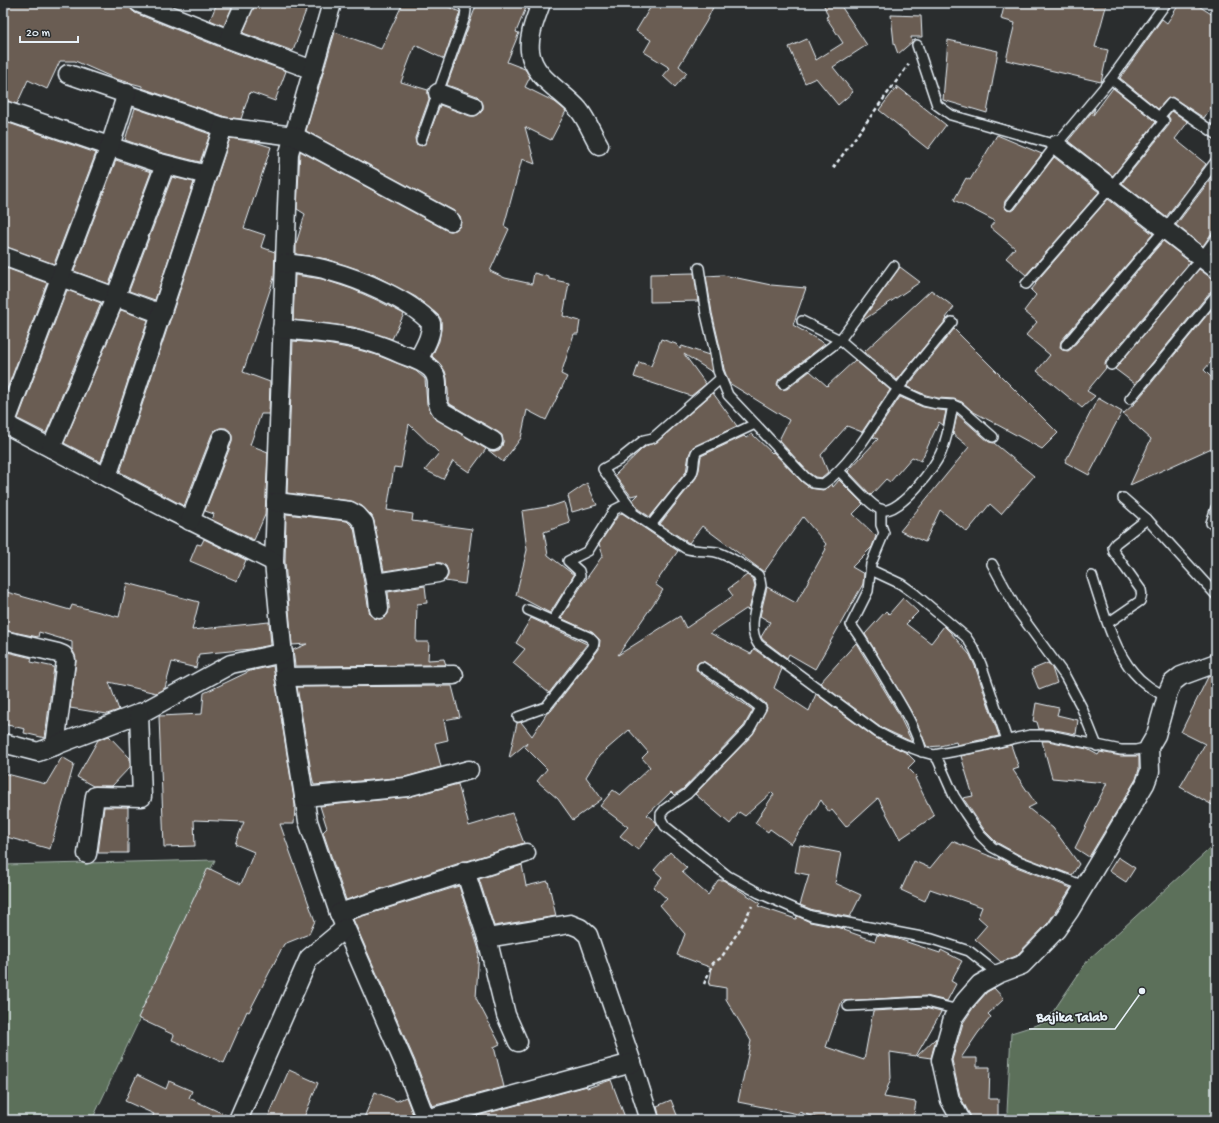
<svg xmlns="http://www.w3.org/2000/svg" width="1219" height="1123" viewBox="0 0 1219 1123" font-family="'Gochi Hand',sans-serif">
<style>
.green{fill:#5b6f5a;stroke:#a2b0a9}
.building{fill:#6b5d52;stroke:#e8f1f8}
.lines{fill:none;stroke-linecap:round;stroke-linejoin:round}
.service-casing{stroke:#e8f1f8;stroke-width:12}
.minor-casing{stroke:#e8f1f8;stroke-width:21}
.path{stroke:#e8f1f8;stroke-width:2.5;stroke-dasharray:4 3;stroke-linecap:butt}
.service{stroke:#2a2d2e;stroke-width:9}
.minor{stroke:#2a2d2e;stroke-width:18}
.leader{fill:none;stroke:#e8f1f8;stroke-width:1.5}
.callout-dot{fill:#e8f1f8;stroke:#2a2d2e;stroke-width:1.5}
.callout-label{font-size:14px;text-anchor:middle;font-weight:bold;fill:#e8f1f8;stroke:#2a2d2e;stroke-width:3;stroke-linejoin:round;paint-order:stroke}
</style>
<rect width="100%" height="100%" fill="#2a2d2e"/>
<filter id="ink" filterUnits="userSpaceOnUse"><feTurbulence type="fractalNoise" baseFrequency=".025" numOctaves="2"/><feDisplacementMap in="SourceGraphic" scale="8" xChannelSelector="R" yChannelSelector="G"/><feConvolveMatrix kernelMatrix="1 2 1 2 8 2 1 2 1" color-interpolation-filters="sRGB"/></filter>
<g filter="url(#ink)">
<g class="green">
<polygon points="1216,843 1216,1120 1010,1120 1007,1112 1011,1033 1046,1022 1088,960"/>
<polygon points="215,860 92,1120 3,1120 3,865"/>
</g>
<g class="building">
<polygon points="3,3 129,3 131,9 135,13 225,49 286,71 275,101 250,92 241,119 225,117 142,88 142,86 116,79 75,61 60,61 47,89 28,80 17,104 3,100"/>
<polygon points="217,3 234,3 224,26 210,20"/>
<polygon points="255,3 309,3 298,31 300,32 293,51 243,33"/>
<polygon points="403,3 440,3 460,12 444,59 415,45 401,82 428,90 428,94 429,99 415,138 416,144 422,146 426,142 440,105 470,116 475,116 479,114 483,110 483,104 481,100 477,96 447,85 477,3 528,3 516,32 519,33 507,62 525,69 530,77 525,87 555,102 566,111 551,140 525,127 535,164 522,159 504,226 509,229 490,271 505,278 532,284 534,273 549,277 549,279 569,283 563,316 580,321 578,334 574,334 561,374 567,377 546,420 527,410 521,438 503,462 487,449 493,451 499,450 502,446 503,441 502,435 498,432 450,404 449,402 447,378 445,371 439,363 432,356 439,341 441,329 441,319 438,315 416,297 374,275 327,259 296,254 296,244 305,214 297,209 300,151 446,230 451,231 456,230 460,226 461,221 460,216 456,212 306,131 335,32 381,49"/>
<polygon points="653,3 715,3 706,22 679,66 687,73 675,87 663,76 670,68 644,52 651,40 636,31"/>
<polygon points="823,3 839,3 867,45 833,67 853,92 838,105 816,78 805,83 789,47 807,39 816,60 843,43 826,17 828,16"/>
<polygon points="1005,3 1107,3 1095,47 1108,50 1101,82 1006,60 1015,23 1001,19"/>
<polygon points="1180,3 1194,3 1216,17 1216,99 1204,118 1172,97 1167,99 1158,109 1120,78 1162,19 1167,23"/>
<polygon points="891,15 921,16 922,37 911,37 912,42 898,54 894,43"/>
<polygon points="948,40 998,51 987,113 943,100"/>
<polygon points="897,86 946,125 928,149 879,110 896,88 897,91"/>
<polygon points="1113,88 1156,122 1113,176 1068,141 1095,108 1093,115"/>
<polygon points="135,108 210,134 200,162 159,152 125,140"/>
<polygon points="1172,111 1188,122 1175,139 1206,164 1166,217 1122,183 1169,125 1170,119 1168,116"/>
<polygon points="3,121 96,153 54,264 3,246"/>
<polygon points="997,135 1042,154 1005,201 1004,207 1007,210 1012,211 1015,209 1054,157 1099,192 1026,275 1006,258 1015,248 990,227 995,221 954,200 966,178 970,180"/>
<polygon points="230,138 255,142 271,147 244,228 265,235 261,247 275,252 274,278 243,372 270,382 269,414 261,414 250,445 268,452 265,515 254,540 212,520 214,514 205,511 232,442 232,436 230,431 226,428 220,428 215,430 212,434 184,506 120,472"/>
<polygon points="116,160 151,172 109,284 74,271"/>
<polygon points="1216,172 1216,232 1211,234 1203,246 1176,225"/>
<polygon points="172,177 194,182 155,300 129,291"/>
<polygon points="1108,199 1153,234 1061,341 1060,347 1062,350 1068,351 1071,349 1163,241 1190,262 1106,361 1105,364 1106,368 1087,391 1095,396 1082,408 1037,371 1050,355 1026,335 1037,322 1024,311 1036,295 1031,290 1036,284 1035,283"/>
<polygon points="3,267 47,283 3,400"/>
<polygon points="900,267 920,282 862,321 862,320"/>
<polygon points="1199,269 1210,277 1216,279 1216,289 1211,291 1135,384 1115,369"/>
<polygon points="694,273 698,301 650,302 650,274"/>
<polygon points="295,275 322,279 352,289 379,301 404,314 392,339 353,327 293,320"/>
<polygon points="723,275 771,285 806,288 793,325 825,344 779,379 777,384 780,389 787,389 810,371 827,386 855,360 890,390 862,432 847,426 821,455 828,472 821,478 815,477 809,473 779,440 789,420 729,383 724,369 722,359 723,360 712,313 706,276"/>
<polygon points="67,290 101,303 46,433 18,419"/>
<polygon points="931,290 954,307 946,318 947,319 897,380 864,352"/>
<polygon points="1216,304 1216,356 1204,370 1216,382 1216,413 1214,416 1216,421 1216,446 1130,485 1151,439 1123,414 1135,403"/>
<polygon points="121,310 148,320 101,462 64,443"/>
<polygon points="954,329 1058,433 1042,449 972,411 962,402 954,399 938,398 926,395 907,387"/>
<polygon points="661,339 676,344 680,349 682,346 709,355 712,372 684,354 706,384 691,396 634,377 639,362 651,366"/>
<polygon points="293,341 327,344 359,350 377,355 416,371 425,379 427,404 435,418 486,449 469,472 453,461 443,479 425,470 439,453 409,424 401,468 394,467 387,510 413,514 412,521 472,529 465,584 445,581 448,576 448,571 446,566 441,563 436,563 384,571 374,521 372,516 362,506 351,501 287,493"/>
<polygon points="713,393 737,426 692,448 689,455 686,472 650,517 638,509 633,500 639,494 631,496 615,475 642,449 648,445 657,442"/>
<polygon points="900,397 923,407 946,411 943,425 939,422 921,461 912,457 890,482 886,479 871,495 848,471 878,439 873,437"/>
<polygon points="1098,398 1122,412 1089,475 1065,462"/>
<polygon points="957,414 989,442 994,443 1034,476 1001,514 990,504 967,532 940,510 925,542 900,531 969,447 953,434"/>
<polygon points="752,434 772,453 773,452 801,481 810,488 823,490 832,484 833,487 839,480 863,504 853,514 876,536 872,547 852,567 864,574 863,584 815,669 789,654 787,658 763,640 761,637 770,622 760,616 767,587 796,603 826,549 824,547 826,544 803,517 764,572 702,526 689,543 660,524 696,478 699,470 701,456 744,436 746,438"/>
<polygon points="587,483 597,505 572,512 568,496"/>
<polygon points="564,502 570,523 544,532 548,555 574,575 550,613 516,595 527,550 522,511 552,506"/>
<polygon points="622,513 678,551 655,584 663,590 618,655 680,616 686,628 733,596 728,589 747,575 753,579 755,586 749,610 746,609 710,633 751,654 754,649 782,669 774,688 809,711 816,694 874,737 907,753 915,761 908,768 917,777 915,778 934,816 900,839 878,798 846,827 832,810 829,812 821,800 791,844 770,829 768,832 755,823 774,794 772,792 745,816 739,812 730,824 695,794 753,734 767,708 765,703 748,690 703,661 697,664 696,669 698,672 753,710 744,726 683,789 674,795 671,792 647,815 656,822 657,825 638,850 620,836 628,827 600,806 613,790 620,795 650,767 642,758 648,752 629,730 599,756 586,777 602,799 573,820 558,799 537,781 547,769 525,747 527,743 509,758 517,723 521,722 532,736 547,713 551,711 599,649 600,640 593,633 561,618 584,582 603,555 599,544 617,517"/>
<polygon points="286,514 347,521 354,528 369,610 370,615 374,618 380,619 385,617 388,614 389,608 388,592 425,586 427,603 417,604 416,642 429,642 428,660 444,659 446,665 295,666 293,650 307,644 292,645 285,562"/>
<polygon points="204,539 246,560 237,581 190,561 197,544 201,545"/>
<polygon points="127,583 199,602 192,630 269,622 271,645 251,649 199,654 196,668 172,662 165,688 156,693 109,682 119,710 107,714 70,708 76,661 75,655 72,649 72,642 39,632 38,637 3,630 3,591 70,610 72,605 119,617"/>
<polygon points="903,598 918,612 906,624 931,643 944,626 950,632 970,655 975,666 999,736 957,745 956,742 940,746 927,747 912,713 865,634 886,611 889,614"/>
<polygon points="531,618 587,644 549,693 513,663 525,649 516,643"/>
<polygon points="856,643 897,711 912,742 880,727 820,683"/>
<polygon points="3,651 32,658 31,662 54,667 45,738 24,733 25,729 3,724"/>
<polygon points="1048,663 1052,668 1057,683 1039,690 1031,670"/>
<polygon points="273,666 295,805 294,824 280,824 315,921 309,934 284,944 249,1012 247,1011 224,1063 172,1040 174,1035 138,1018 208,868 241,884 254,852 235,844 244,822 194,820 195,846 164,847 159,716 202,714 204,693 250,671"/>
<polygon points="1216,674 1216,807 1180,787 1205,744 1181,732 1208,677"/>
<polygon points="452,686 460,717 444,720 448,740 435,743 441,767 405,777 314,785 312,777 297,687"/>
<polygon points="1036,703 1059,708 1057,715 1078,720 1076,734 1050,729 1039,729 1037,722 1033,721"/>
<polygon points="109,736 130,758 130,767 112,786 93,786 77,777 98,740"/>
<polygon points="1042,741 1048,741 1087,749 1098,755 1100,752 1121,756 1139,756 1139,769 1136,779 1089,857 1075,848 1107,783 1052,778"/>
<polygon points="1011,745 1019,768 1013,770 1036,804 1028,808 1053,828 1079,864 1072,875 1019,855 996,842 985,831 963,798 973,796 961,756"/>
<polygon points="62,757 74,764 50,849 3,836 3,773 46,784"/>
<polygon points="458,784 469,826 512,813 524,843 467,861 462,861 457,864 346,900 323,832 327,828 320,806 408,797"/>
<polygon points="104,807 128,807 128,853 98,853"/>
<polygon points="952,841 1000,860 998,857 1014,866 1071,888 1048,923 1016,956 1001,962 975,939 987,925 978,917 982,907 930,889 925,901 901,890 914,861 930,868"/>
<polygon points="800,845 841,853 835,883 861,895 850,917 813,910 800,905 809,875 795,872"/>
<polygon points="670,852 687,868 682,872 708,895 718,880 723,880 760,903 758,906 796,919 797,916 810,922 845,929 844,930 875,941 877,935 898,939 940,953 941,950 962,961 951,981 956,984 947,1001 926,996 842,1001 826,1047 864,1060 873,1011 925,1008 941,1012 916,1056 890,1052 891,1078 884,1097 916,1102 913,1120 823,1120 799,1112 798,1114 738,1102 751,1041 726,999 726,988 709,985 712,968 677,955 685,934 660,905 667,899 654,887 662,877 654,870"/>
<polygon points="1118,857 1135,868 1126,882 1109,871"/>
<polygon points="522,865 526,886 548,881 556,916 494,926 479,879"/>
<polygon points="459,886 479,950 476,998 500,1044 494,1047 504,1087 432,1106 415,1061 353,919"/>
<polygon points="994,988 1004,999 988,1014 991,1017 978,1033 961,1058 977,1058 977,1067 990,1067 989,1099 998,1099 998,1120 971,1120 970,1115 960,1096 952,1060 963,1023 973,1008 987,992"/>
<polygon points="936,1038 931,1058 917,1056"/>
<polygon points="289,1070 318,1083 303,1120 267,1120"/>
<polygon points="137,1075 166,1089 169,1081 192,1091 189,1098 228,1116 228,1120 151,1120 154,1114 125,1101"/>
<polygon points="611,1080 626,1120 462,1120 587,1086 587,1088"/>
<polygon points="375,1092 397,1101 406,1097 415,1120 363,1120"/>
<polygon points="671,1100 679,1120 660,1120 657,1106"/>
</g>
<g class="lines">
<defs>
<g id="service">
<polyline points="917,45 937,105 951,115 1056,145"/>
<polyline points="1159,117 1171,103 1216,134"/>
<polyline points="421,140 465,17 466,10 462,3"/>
<polyline points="1010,205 1056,145 1111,79 1166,3"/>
<path d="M699 268 706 314 714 348 718 371 728 395 805 477 813 483 823 484C854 463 876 419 898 389 915 366 934 344 952 322"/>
<polyline points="1026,284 1111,187 1164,121 1111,79"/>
<polyline points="802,321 840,340 898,389 924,401 937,404 953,405 960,408 993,437"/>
<polyline points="1066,345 1165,229 1216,161"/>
<polyline points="1111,365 1202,257 1216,238"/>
<polyline points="783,384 840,340 894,266"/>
<polyline points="1130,399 1216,295"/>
<path d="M839 471C849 480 871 507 882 510 900 514 937 465 942 450 948 436 950 420 953 405"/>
<polyline points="1123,498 1147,519 1216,595"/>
<polyline points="632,509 603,469 619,460 644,440 653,438 720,379"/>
<path d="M881 509V525L884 533 871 564 868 591 851 625C865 643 876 663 888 683 901 705 915 726 922 752"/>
<polyline points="1211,523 1216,508"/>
<path d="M651 525 691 475C696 467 692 458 697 451L755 424"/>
<polyline points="992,564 1017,610 1065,676 1081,706 1097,746"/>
<polyline points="871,570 901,584 915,594 966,637 974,649 981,664 1007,740"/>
<path d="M1092 576C1102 606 1113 650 1134 673 1143 684 1154 690 1166 697"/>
<path d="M552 622 580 576 579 571 568 561 588 551 614 510 622 506 685 548C696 552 706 550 716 552 727 554 749 569 758 575L760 580 761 586C757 604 747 628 758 644L877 732C895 742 914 750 934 755"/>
<path d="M1108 623 1140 601C1142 597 1142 594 1141 590L1114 552 1113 547 1116 543 1147 519"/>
<polyline points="702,667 744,695 761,708 749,730 687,794 665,809 661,814 661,819 665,826 728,876 759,893 811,916 932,939 969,951 998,974"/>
<polyline points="518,717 546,707 593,647 594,642 589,637 528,610"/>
<polyline points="1084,886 1016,860 992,847 980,835 965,813 954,796 938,760 934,755 983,746 1012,739 1030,735 1049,735 1121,750 1136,750 1149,747"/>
<polyline points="848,1006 926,1002 959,1010"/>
</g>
<g id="minor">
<polyline points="139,3 229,39 313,70"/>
<polyline points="332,3 289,153 274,562 285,677 308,821 339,913 405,1065 426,1120"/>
<path d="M541 3C536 18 528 35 530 51 533 78 563 91 579 110 587 120 592 133 599 145"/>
<polyline points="229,39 245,3"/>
<polyline points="68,74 223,127"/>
<polyline points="438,93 473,106"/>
<polyline points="3,110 156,162 207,175"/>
<polyline points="1056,145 1216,269"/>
<polyline points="3,256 162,314"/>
<path d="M285 263C300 265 316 266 330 271 360 279 410 300 431 323 432 336 424 348 418 360"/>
<path d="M282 329C312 332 344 334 373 343 383 346 392 350 401 354 412 358 423 361 431 369 444 382 430 398 443 412L493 441"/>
<polyline points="3,423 171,511 274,562"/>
<polyline points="5,424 110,146 127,93"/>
<polyline points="51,448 115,298 165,165"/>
<polyline points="107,477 223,127 294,136 451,221"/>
<polyline points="276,502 350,511 357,515 364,523 378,598 379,609"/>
<polyline points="190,521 222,438"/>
<polyline points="376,583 438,573"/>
<polyline points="3,640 58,653 63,655 66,660 55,746"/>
<polyline points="285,677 454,675"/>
<polyline points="3,743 38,752 145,711 231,664 283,653"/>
<polyline points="304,797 407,787 469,770"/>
<polyline points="87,854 95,796 142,797 139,713"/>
<polyline points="465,871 487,938 506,1015 518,1042"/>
<polyline points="339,913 526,853"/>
<polyline points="487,938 570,924 580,928 588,935 632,1063 650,1120"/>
<polyline points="426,1119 632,1063"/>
<polyline points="238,1120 309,958 345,928"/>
<polyline points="961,1120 950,1100 941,1060 953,1018 965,1001 980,984 998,974 1022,965 1056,930 1070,910 1145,784 1150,771 1149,747 1156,735 1168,692 1172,683 1181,676 1216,663"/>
</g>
</defs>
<use href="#service" class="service-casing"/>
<use href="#minor" class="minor-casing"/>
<g class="path">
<polyline points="833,168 909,64"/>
<polyline points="704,984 713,963 721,958 740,929 752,906"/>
</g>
<use href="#service" class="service"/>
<use href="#minor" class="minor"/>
</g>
</g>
<path class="leader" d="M1142 991L1115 1029H1029"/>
<circle class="callout-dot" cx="1142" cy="991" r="4"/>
<g class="callout-label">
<text x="1072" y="1021">Bajika Talab</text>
</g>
<rect width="1219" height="1123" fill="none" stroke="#2a2d2e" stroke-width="16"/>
<rect x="8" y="8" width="1203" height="1107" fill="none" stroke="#e8f1f8" stroke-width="1.5" filter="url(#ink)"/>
<path d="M20 36v6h58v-6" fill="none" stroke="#e8f1f8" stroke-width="2"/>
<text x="26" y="36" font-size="12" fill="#e8f1f8" stroke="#2a2d2e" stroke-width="3" paint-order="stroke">20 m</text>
</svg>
